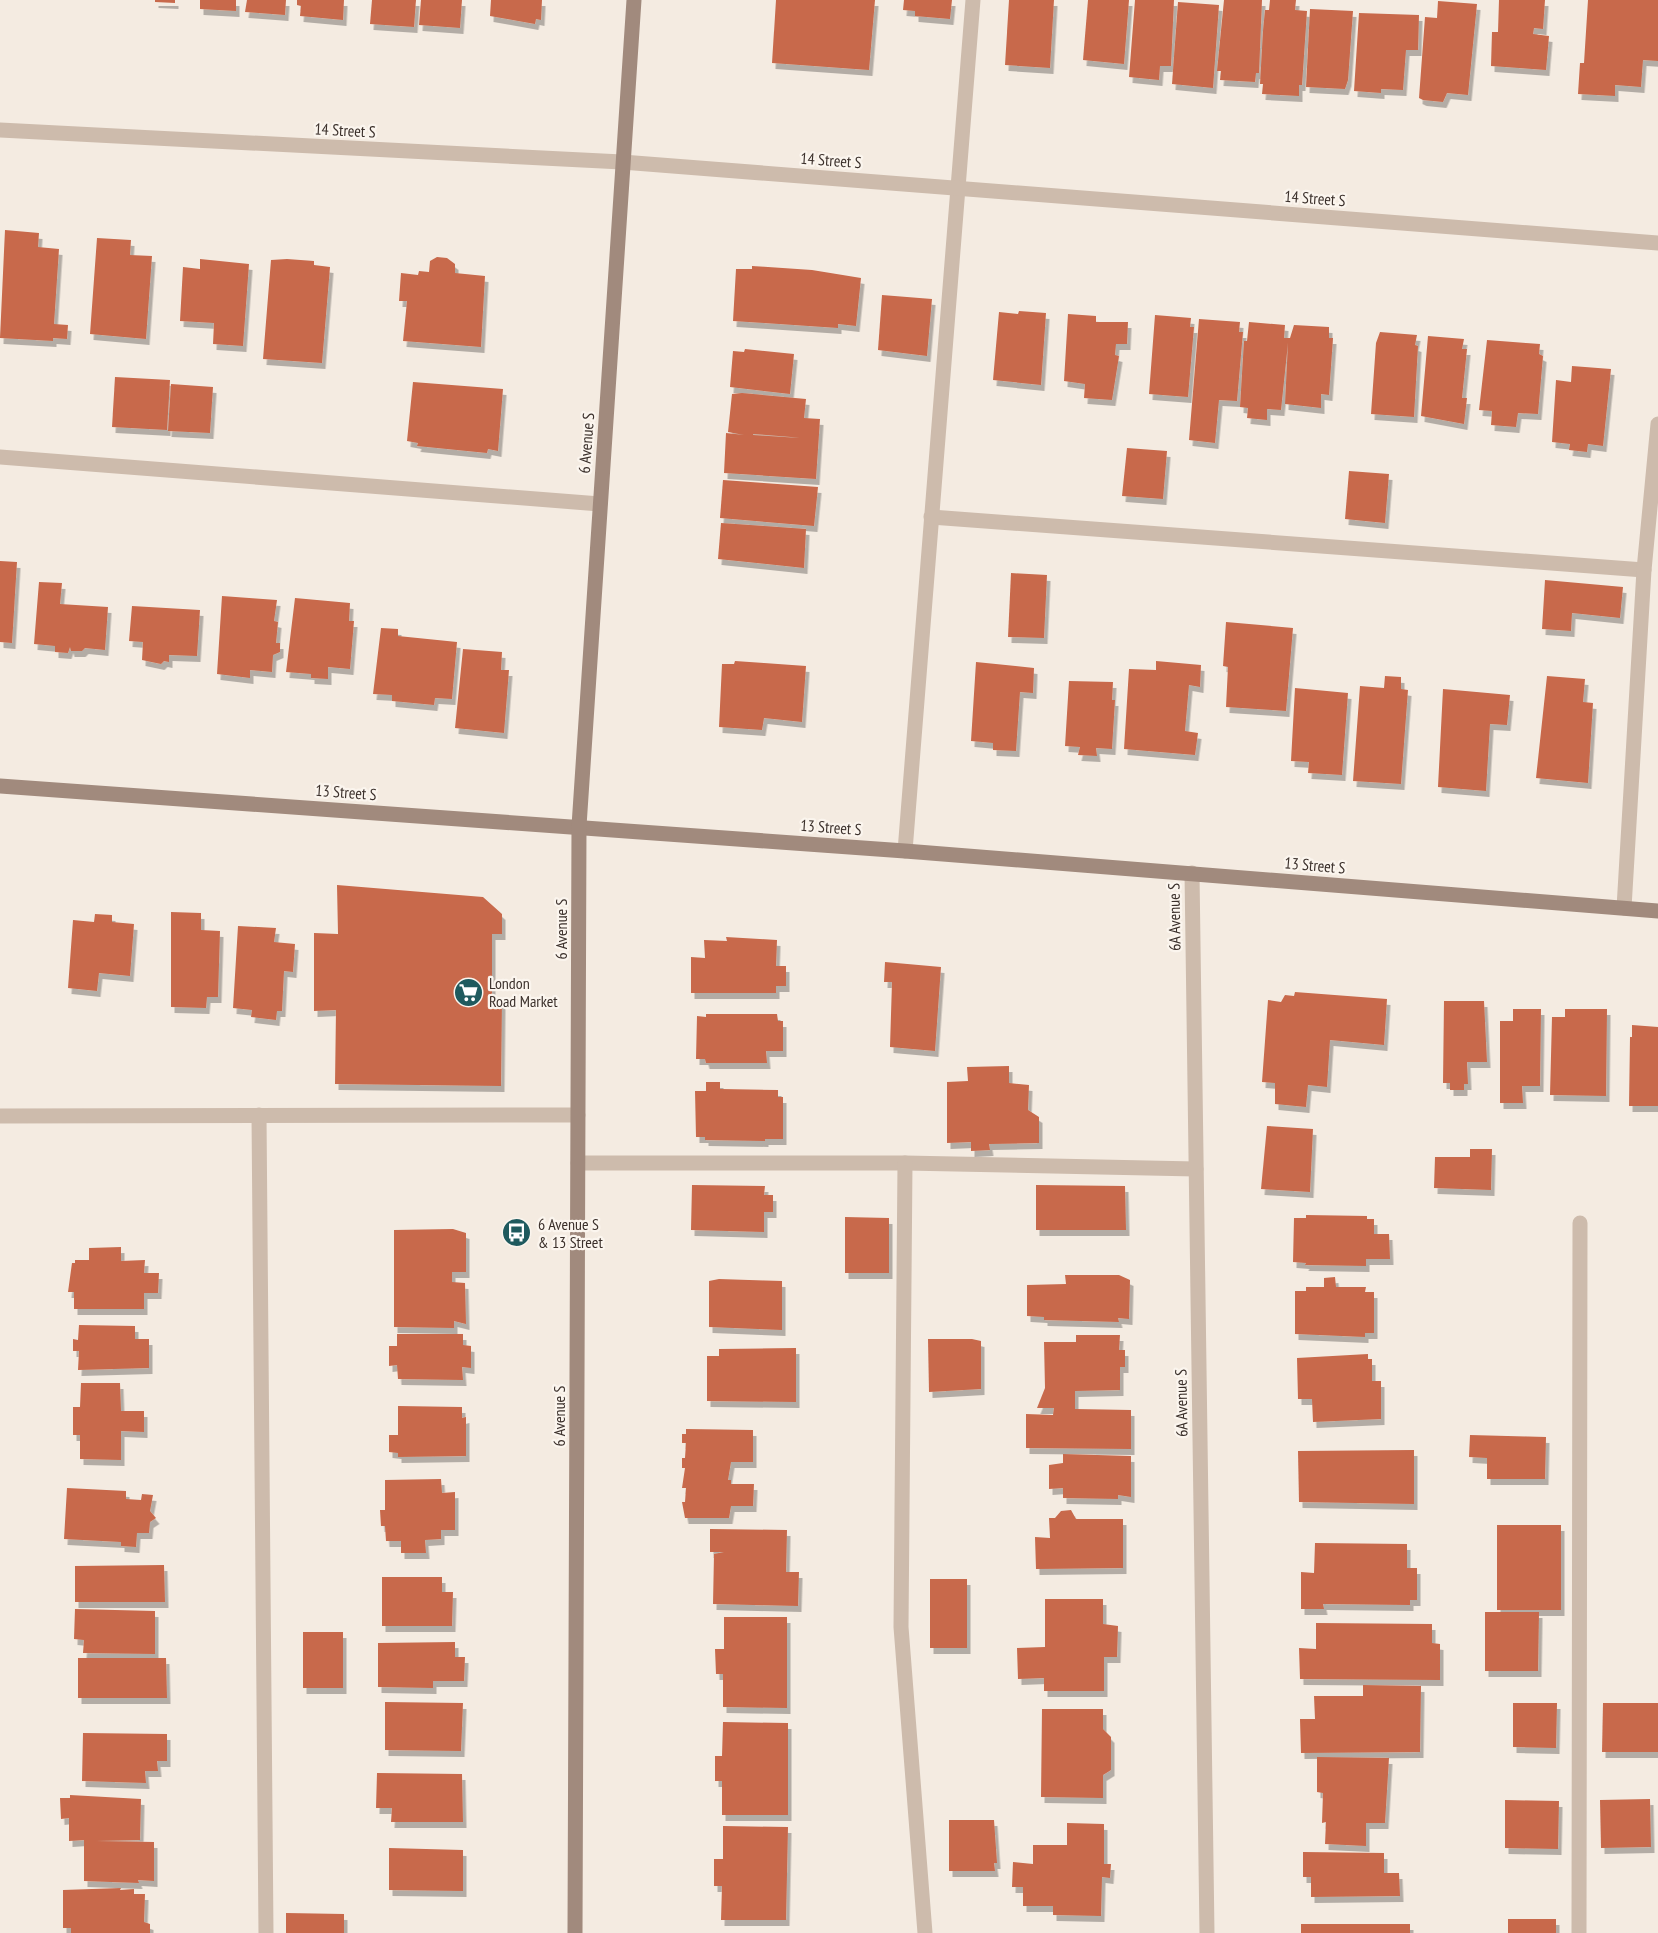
<svg xmlns="http://www.w3.org/2000/svg" width="1658" height="1933" viewBox="0 0 1658 1933" font-family="'PT Sans Narrow',sans-serif">
<style>
.building{fill:#c8694b;fill-rule:evenodd;filter:url(#shadow)}
.lines{fill:none;stroke-linecap:round;stroke-linejoin:round}
.lane{stroke:#cdbbac;stroke-width:15}
.street{stroke:#cdbbac;stroke-width:15}
.secondary{stroke:#a18a7d;stroke-width:15}
.labels{text-anchor:middle;stroke-width:4.5;stroke-linejoin:round;paint-order:stroke}
.street-label{font-size:16px;fill:#3b302b;stroke:#fbf5ee}
.poi-label{font-size:16px;fill:#3b302b;stroke:#fbf5ee;text-anchor:start}
</style>
<defs>
<filter id="shadow"><feDropShadow dx="3.5" dy="6" stdDeviation="0" flood-color="#0004"/></filter>
</defs>
<rect width="100%" height="100%" fill="#f4ebe1"/>
<g class="building">
<polygon points="155,0 175,0 175,3 155,2"/>
<polygon points="200,0 236,0 236,11 200,9"/>
<polygon points="247,0 286,0 285,15 245,12"/>
<polygon points="297,0 344,0 343,20 300,16 301,6 297,5"/>
<polygon points="372,0 416,0 414,27 370,24"/>
<polygon points="421,0 462,0 460,28 419,25"/>
<polygon points="491,0 542,0 541,20 536,19 535,24 490,16"/>
<polygon points="776,0 875,0 869,70 772,63"/>
<polygon points="904,0 952,0 950,19 915,16 915,11 903,10"/>
<polygon points="1009,0 1054,0 1050,68 1005,65"/>
<polygon points="1088,0 1129,0 1124,64 1083,60"/>
<polygon points="1135,0 1174,0 1171,66 1160,66 1159,80 1129,77"/>
<polygon points="1224,0 1262,0 1259,73 1256,73 1255,82 1220,80 1221,71 1217,71"/>
<polygon points="1270,0 1296,0 1295,10 1307,11 1302,85 1299,85 1299,96 1262,94 1263,84 1260,84 1263,31 1265,10 1269,10"/>
<polygon points="1499,0 1545,0 1543,29 1534,28 1533,34 1549,36 1546,70 1491,66 1492,32 1498,32"/>
<polygon points="1588,0 1658,0 1658,61 1643,60 1641,87 1615,85 1615,96 1578,94 1580,63 1584,63"/>
<polygon points="1438,1 1477,4 1468,95 1447,93 1443,102 1423,100 1419,98 1425,17 1437,18"/>
<polygon points="1178,2 1219,5 1213,88 1172,84"/>
<polygon points="1310,9 1353,11 1348,80 1345,89 1306,87"/>
<polygon points="1359,13 1419,15 1418,50 1406,50 1403,90 1381,89 1381,93 1354,91"/>
<polygon points="5,230 39,233 38,247 59,249 54,324 68,325 67,339 53,338 53,341 0,338"/>
<polygon points="97,238 131,240 130,255 152,256 146,339 90,334"/>
<polygon points="437,257 447,258 455,264 455,273 485,276 481,347 403,341 407,301 399,301 401,273 418,275 419,271 429,272 430,261"/>
<polygon points="200,259 249,264 243,346 213,344 214,323 180,321 183,267 200,269"/>
<polygon points="287,259 314,261 314,265 330,267 322,363 263,359 271,260"/>
<polygon points="752,266 812,270 861,278 856,326 838,324 838,328 733,321 736,269 752,269"/>
<polygon points="882,295 932,299 927,356 878,350"/>
<polygon points="1019,311 1046,313 1041,385 993,380 999,312 1018,314"/>
<polygon points="1068,314 1096,316 1096,322 1128,322 1127,344 1116,344 1115,355 1119,356 1112,400 1084,398 1085,384 1064,381"/>
<polygon points="1155,315 1191,318 1190,327 1194,327 1188,397 1149,394"/>
<polygon points="1199,319 1240,322 1239,332 1243,332 1237,401 1219,400 1215,443 1189,440"/>
<polygon points="1249,322 1285,325 1284,338 1290,338 1294,325 1329,327 1329,338 1333,338 1329,395 1321,394 1321,408 1285,404 1288,343 1281,410 1267,409 1267,420 1247,418 1248,408 1240,407 1244,341 1247,341"/>
<polygon points="1380,332 1417,335 1415,345 1418,346 1414,417 1371,414 1376,343"/>
<polygon points="1428,336 1464,339 1462,349 1467,349 1462,398 1467,398 1464,424 1421,416"/>
<polygon points="1487,340 1540,344 1539,354 1543,356 1538,414 1518,413 1516,427 1491,425 1492,411 1479,410"/>
<polygon points="745,349 794,354 790,394 730,387 733,351 744,352"/>
<polygon points="1572,366 1611,369 1603,446 1588,444 1587,452 1569,450 1570,444 1552,442 1556,380 1571,382"/>
<polygon points="115,377 170,380 167,430 112,427"/>
<polygon points="413,382 503,389 498,451 488,449 487,453 417,446 418,443 407,441"/>
<polygon points="171,384 213,387 210,433 168,431"/>
<path d="M742 393 806 399 804 418 820 419 816 479 724 473 726 433 744 435 728 432 732 394ZM753 434 791 437 800 438 753 435Z"/>
<polygon points="1127,448 1167,451 1163,499 1122,496"/>
<polygon points="1349,471 1389,474 1385,523 1345,519"/>
<polygon points="723,480 818,487 814,526 720,518"/>
<polygon points="721,523 806,529 804,568 718,559"/>
<polygon points="0,561 17,562 12,643 0,642"/>
<polygon points="1011,573 1047,575 1044,638 1008,637"/>
<polygon points="1545,580 1623,587 1620,618 1572,613 1571,631 1542,629"/>
<polygon points="39,582 62,583 60,604 108,607 105,650 85,648 82,651 71,651 70,647 68,653 55,652 55,646 34,644"/>
<polygon points="222,596 277,600 274,621 278,622 276,643 280,643 280,652 273,655 272,672 250,670 250,678 217,674"/>
<polygon points="295,598 350,603 349,621 354,621 350,669 328,667 328,679 311,678 311,674 286,672"/>
<polygon points="132,606 200,610 197,656 169,655 169,662 164,661 161,664 142,660 143,642 129,641"/>
<polygon points="1226,622 1293,628 1286,711 1226,707 1228,667 1223,666"/>
<polygon points="381,628 398,629 398,636 457,642 452,699 435,698 434,705 392,701 392,695 373,694"/>
<polygon points="463,649 502,652 501,670 509,670 504,733 455,728"/>
<polygon points="735,661 806,666 802,722 764,718 762,730 719,727 722,664 734,664"/>
<polygon points="1156,661 1201,665 1200,687 1189,685 1185,731 1198,733 1195,755 1124,749 1129,669 1156,670"/>
<polygon points="976,662 1034,668 1033,693 1020,692 1016,751 993,750 993,743 971,741"/>
<polygon points="1385,676 1401,677 1401,689 1408,690 1401,784 1353,781 1360,686 1384,688"/>
<polygon points="1547,676 1585,679 1583,702 1593,703 1588,783 1536,778"/>
<polygon points="1069,681 1113,682 1112,700 1115,700 1112,749 1096,748 1097,756 1078,755 1080,747 1065,746"/>
<polygon points="1295,688 1348,693 1342,775 1308,773 1309,762 1291,761"/>
<polygon points="1443,689 1510,695 1507,725 1490,724 1486,791 1438,787"/>
<polygon points="337,885 483,897 502,914 502,934 492,934 492,998 502,999 501,1086 335,1084 336,1010 314,1011 314,933 338,934"/>
<polygon points="171,912 201,913 201,930 220,931 218,997 207,997 206,1008 171,1007"/>
<polygon points="95,914 112,915 112,922 134,924 130,976 99,973 97,991 68,988 73,920 94,922"/>
<polygon points="238,926 276,928 274,942 295,944 293,972 284,971 282,1011 277,1011 276,1020 251,1017 252,1010 233,1008"/>
<polygon points="726,937 777,940 776,966 786,966 786,986 776,986 776,993 691,993 691,957 705,958 704,940 727,941"/>
<polygon points="885,962 941,967 935,1051 890,1047 892,982 884,982"/>
<polygon points="1295,992 1387,999 1384,1045 1330,1040 1327,1087 1308,1085 1306,1107 1275,1104 1275,1083 1262,1082 1268,1000 1281,1002 1285,995 1294,996"/>
<polygon points="1444,1001 1484,1001 1487,1062 1467,1062 1468,1084 1464,1084 1464,1090 1450,1090 1450,1083 1443,1083"/>
<polygon points="1513,1009 1541,1009 1540,1086 1522,1086 1523,1103 1500,1103 1500,1021 1513,1021"/>
<polygon points="1565,1009 1607,1009 1606,1096 1550,1095 1552,1017 1565,1017"/>
<polygon points="706,1014 777,1014 778,1021 783,1021 783,1051 766,1051 767,1063 706,1063 705,1059 696,1059 697,1016 706,1017"/>
<polygon points="1632,1025 1658,1027 1658,1106 1629,1106 1630,1037 1632,1037"/>
<polygon points="1009,1066 1009,1083 1029,1085 1028,1110 1039,1117 1039,1143 989,1144 990,1150 971,1151 971,1142 947,1143 947,1082 968,1081 967,1067"/>
<polygon points="706,1082 720,1082 720,1089 778,1090 778,1097 783,1097 783,1139 765,1139 765,1141 705,1140 705,1137 696,1137 695,1091 706,1091"/>
<polygon points="1267,1126 1313,1129 1310,1192 1261,1189"/>
<polygon points="1470,1149 1492,1149 1491,1190 1434,1188 1435,1157 1470,1157"/>
<polygon points="692,1185 765,1186 764,1195 773,1195 773,1212 764,1212 764,1232 691,1230"/>
<polygon points="1036,1185 1125,1186 1126,1230 1036,1230"/>
<polygon points="1306,1215 1367,1216 1367,1219 1374,1219 1374,1234 1389,1234 1390,1259 1366,1259 1366,1266 1305,1265 1306,1263 1293,1262 1294,1218 1306,1218"/>
<polygon points="845,1217 889,1218 889,1273 845,1273"/>
<polygon points="453,1229 466,1233 466,1272 452,1272 452,1282 465,1283 466,1324 454,1321 454,1328 394,1327 394,1230"/>
<polygon points="121,1247 121,1261 145,1260 144,1273 159,1273 158,1293 144,1293 144,1309 74,1309 74,1292 68,1292 72,1263 75,1263 75,1260 89,1260 89,1248"/>
<polygon points="1065,1275 1119,1275 1130,1280 1129,1319 1118,1318 1119,1322 1044,1320 1044,1317 1027,1316 1027,1285 1066,1284"/>
<polygon points="1335,1277 1336,1287 1366,1287 1365,1292 1374,1292 1374,1333 1365,1333 1365,1337 1295,1334 1295,1291 1306,1291 1306,1287 1324,1287 1324,1278"/>
<polygon points="719,1279 782,1281 782,1330 709,1327 709,1281"/>
<polygon points="79,1325 135,1326 135,1339 149,1339 149,1368 78,1370 79,1351 73,1351 73,1339 78,1340"/>
<polygon points="397,1334 463,1334 463,1345 471,1346 471,1368 462,1367 463,1380 398,1379 397,1365 389,1366 389,1346 397,1346"/>
<polygon points="1076,1335 1120,1335 1119,1350 1125,1350 1125,1367 1120,1367 1120,1390 1075,1391 1075,1409 1131,1410 1131,1449 1026,1448 1026,1414 1053,1415 1054,1408 1037,1408 1045,1388 1044,1342 1076,1342"/>
<polygon points="928,1339 972,1339 981,1341 981,1389 929,1392"/>
<polygon points="796,1348 796,1402 707,1401 707,1356 719,1356 719,1349"/>
<polygon points="1368,1354 1368,1359 1372,1359 1372,1381 1381,1381 1381,1419 1313,1422 1312,1399 1298,1399 1297,1358"/>
<polygon points="81,1383 120,1383 121,1411 144,1411 144,1432 121,1431 121,1460 80,1459 80,1435 73,1435 73,1407 80,1407"/>
<polygon points="398,1406 462,1407 462,1418 466,1417 466,1456 398,1457 398,1453 389,1452 389,1435 398,1435"/>
<polygon points="686,1429 753,1430 753,1462 731,1462 728,1480 731,1480 731,1484 754,1484 753,1506 731,1506 729,1518 685,1518 682,1502 685,1502 686,1488 682,1488 685,1468 682,1468 682,1458 685,1458 686,1443 682,1443 682,1434 686,1434"/>
<polygon points="1470,1435 1546,1437 1545,1479 1487,1479 1487,1458 1469,1457"/>
<polygon points="1414,1450 1414,1504 1299,1502 1298,1451"/>
<polygon points="1063,1454 1131,1456 1131,1497 1118,1495 1118,1499 1063,1498 1063,1488 1049,1489 1049,1465 1063,1463"/>
<polygon points="441,1479 442,1493 455,1492 455,1530 441,1530 441,1539 425,1540 426,1553 401,1553 401,1541 386,1541 385,1526 381,1526 380,1510 385,1510 385,1480"/>
<polygon points="67,1488 126,1491 126,1499 141,1500 142,1494 153,1495 150,1511 156,1518 150,1522 149,1533 137,1533 136,1547 121,1546 121,1542 64,1539"/>
<polygon points="1071,1510 1076,1519 1123,1519 1123,1568 1036,1569 1035,1537 1050,1538 1049,1518 1055,1518 1061,1511"/>
<rect x="1497" y="1525" width="64" height="85"/>
<polygon points="710,1529 787,1530 786,1572 799,1572 798,1606 713,1604 714,1554 724,1552 710,1552"/>
<polygon points="1315,1543 1407,1544 1407,1568 1417,1568 1417,1600 1410,1600 1410,1605 1323,1604 1324,1609 1301,1609 1301,1572 1314,1573"/>
<polygon points="164,1565 165,1602 75,1602 75,1566"/>
<polygon points="382,1577 442,1577 442,1592 453,1592 452,1626 382,1626"/>
<rect x="930" y="1579" width="37" height="69"/>
<polygon points="1045,1599 1103,1599 1103,1624 1118,1626 1117,1657 1104,1657 1104,1691 1044,1691 1044,1678 1018,1679 1017,1648 1045,1647"/>
<polygon points="75,1609 155,1611 155,1654 83,1653 84,1640 74,1639"/>
<polygon points="1485,1612 1539,1612 1538,1671 1485,1671"/>
<polygon points="724,1617 787,1617 787,1708 723,1707 723,1674 716,1674 715,1649 724,1649"/>
<polygon points="1316,1623 1432,1624 1432,1643 1440,1644 1440,1680 1300,1679 1299,1648 1316,1649"/>
<rect x="303" y="1632" width="40" height="56"/>
<polygon points="455,1642 455,1657 465,1657 464,1681 433,1681 433,1688 378,1687 378,1643"/>
<polygon points="78,1658 166,1658 167,1698 78,1698"/>
<polygon points="1363,1685 1421,1686 1420,1752 1301,1753 1300,1719 1315,1719 1314,1696 1363,1696"/>
<polygon points="385,1702 463,1703 461,1751 385,1750"/>
<polygon points="1513,1703 1557,1703 1556,1748 1513,1747"/>
<polygon points="1603,1703 1658,1703 1658,1752 1602,1752"/>
<polygon points="1042,1709 1103,1709 1103,1729 1111,1737 1111,1770 1103,1775 1103,1798 1041,1797"/>
<polygon points="723,1722 788,1723 788,1815 722,1815 722,1781 715,1781 715,1756 722,1756"/>
<polygon points="83,1733 167,1734 167,1761 157,1761 158,1771 145,1771 146,1783 82,1781"/>
<polygon points="1317,1757 1389,1758 1385,1823 1366,1823 1366,1846 1325,1844 1326,1822 1322,1823 1323,1793 1317,1792"/>
<polygon points="377,1773 462,1774 463,1822 391,1822 392,1808 376,1808"/>
<polygon points="70,1795 141,1799 140,1840 96,1841 154,1842 154,1881 138,1880 139,1883 84,1881 84,1840 69,1841 69,1818 61,1819 60,1798 70,1798"/>
<polygon points="1650,1799 1651,1847 1601,1848 1600,1800"/>
<polygon points="1505,1800 1559,1801 1558,1849 1505,1848"/>
<polygon points="949,1820 994,1820 997,1863 994,1863 995,1871 949,1871"/>
<polygon points="1067,1823 1104,1824 1104,1864 1111,1864 1110,1878 1102,1877 1101,1916 1053,1915 1053,1906 1023,1906 1023,1887 1012,1887 1013,1862 1033,1864 1033,1845 1067,1845"/>
<polygon points="723,1826 788,1827 786,1920 721,1920 722,1886 714,1886 714,1859 723,1859"/>
<polygon points="389,1848 463,1850 463,1891 389,1890"/>
<polygon points="1303,1852 1384,1853 1384,1873 1399,1873 1400,1896 1311,1897 1311,1877 1303,1877"/>
<polygon points="121,1888 120,1890 134,1889 134,1894 145,1894 144,1922 150,1924 150,1933 71,1933 71,1928 63,1928 63,1890"/>
<polygon points="286,1913 344,1914 344,1933 286,1933"/>
<rect x="1508" y="1919" width="48" height="14"/>
<rect x="1301" y="1924" width="109" height="9"/>
</g>
<g class="lines">
<g class="lane">
<polyline points="0,457 600,504"/>
<polyline points="931,517 1644,570"/>
<polyline points="905,851 973,0"/>
<polyline points="1624,908 1644,570 1658,424"/>
<polyline points="259,1115 266,1933"/>
<polyline points="0,1116 578,1115"/>
<polyline points="578,1163 905,1163 1196,1169"/>
<polyline points="905,1163 901,1627 925,1933"/>
<polyline points="1579,1933 1580,1223"/>
</g>
<g class="street">
<polyline points="0,130 622,162 1658,243"/>
<polyline points="1192,873 1207,1933"/>
</g>
<g class="secondary">
<polyline points="0,786 905,851 1658,911"/>
<polyline points="575,1933 579,826 634,0"/>
</g>
</g>
<defs>
<symbol id="supermarket-disc" viewBox="-11 -11 22 22"><circle r="9.5" fill="#1f5a5e" stroke="#fbf5ee"/><path d="M-6-5.5h2.5l.6 2H6L4.5 2H-2.5L-4.4-4H-6ZM-1.5 3.2a1.3 1.3 0 1 0 .1 0ZM3 3.2a1.3 1.3 0 1 0 .1 0Z" fill="#fff"/></symbol>
<symbol id="bus-disc" viewBox="-11 -11 22 22"><circle r="9.5" fill="#1f5a5e" stroke="#fbf5ee"/><path d="M-5-6H5V4H4V6H2V4H-2V6H-4V4H-5ZM-3.5-4V0h7V-4ZM-3.5 1.2v1.5H-2V1.2ZM2 1.2v1.5H3.5V1.2Z" fill="#fff"/></symbol>
</defs>
<g fill-rule="evenodd">
<use href="#supermarket-disc" x="452" y="976" width="33" height="33"/>
<use href="#bus-disc" x="500" y="1216" width="33" height="33"/>
</g>
<g class="labels">
<g class="street-label">
<text transform="translate(345 130) rotate(3)" y="6">14 Street S</text>
<text transform="translate(831 160) rotate(4)" y="6">14 Street S</text>
<text transform="translate(1315 198) rotate(4)" y="6">14 Street S</text>
<text transform="translate(586 443) rotate(-86)" y="6">6 Avenue S</text>
<text transform="translate(346 792) rotate(4)" y="6">13 Street S</text>
<text transform="translate(831 827) rotate(4)" y="6">13 Street S</text>
<text transform="translate(1315 865) rotate(5)" y="6">13 Street S</text>
<text transform="translate(1174 917) rotate(-91)" y="6">6A Avenue S</text>
<text transform="translate(561 929) rotate(-90)" y="6">6 Avenue S</text>
<text transform="translate(1181 1403) rotate(-91)" y="6">6A Avenue S</text>
<text transform="translate(559 1416) rotate(-90)" y="6">6 Avenue S</text>
</g>
<g class="poi-label">
<text x="489" y="989">London<tspan x="489" dy="18">Road Market</tspan></text>
<text x="538" y="1230">6 Avenue S<tspan x="538" dy="18">&amp; 13 Street</tspan></text>
</g>
</g>
</svg>
